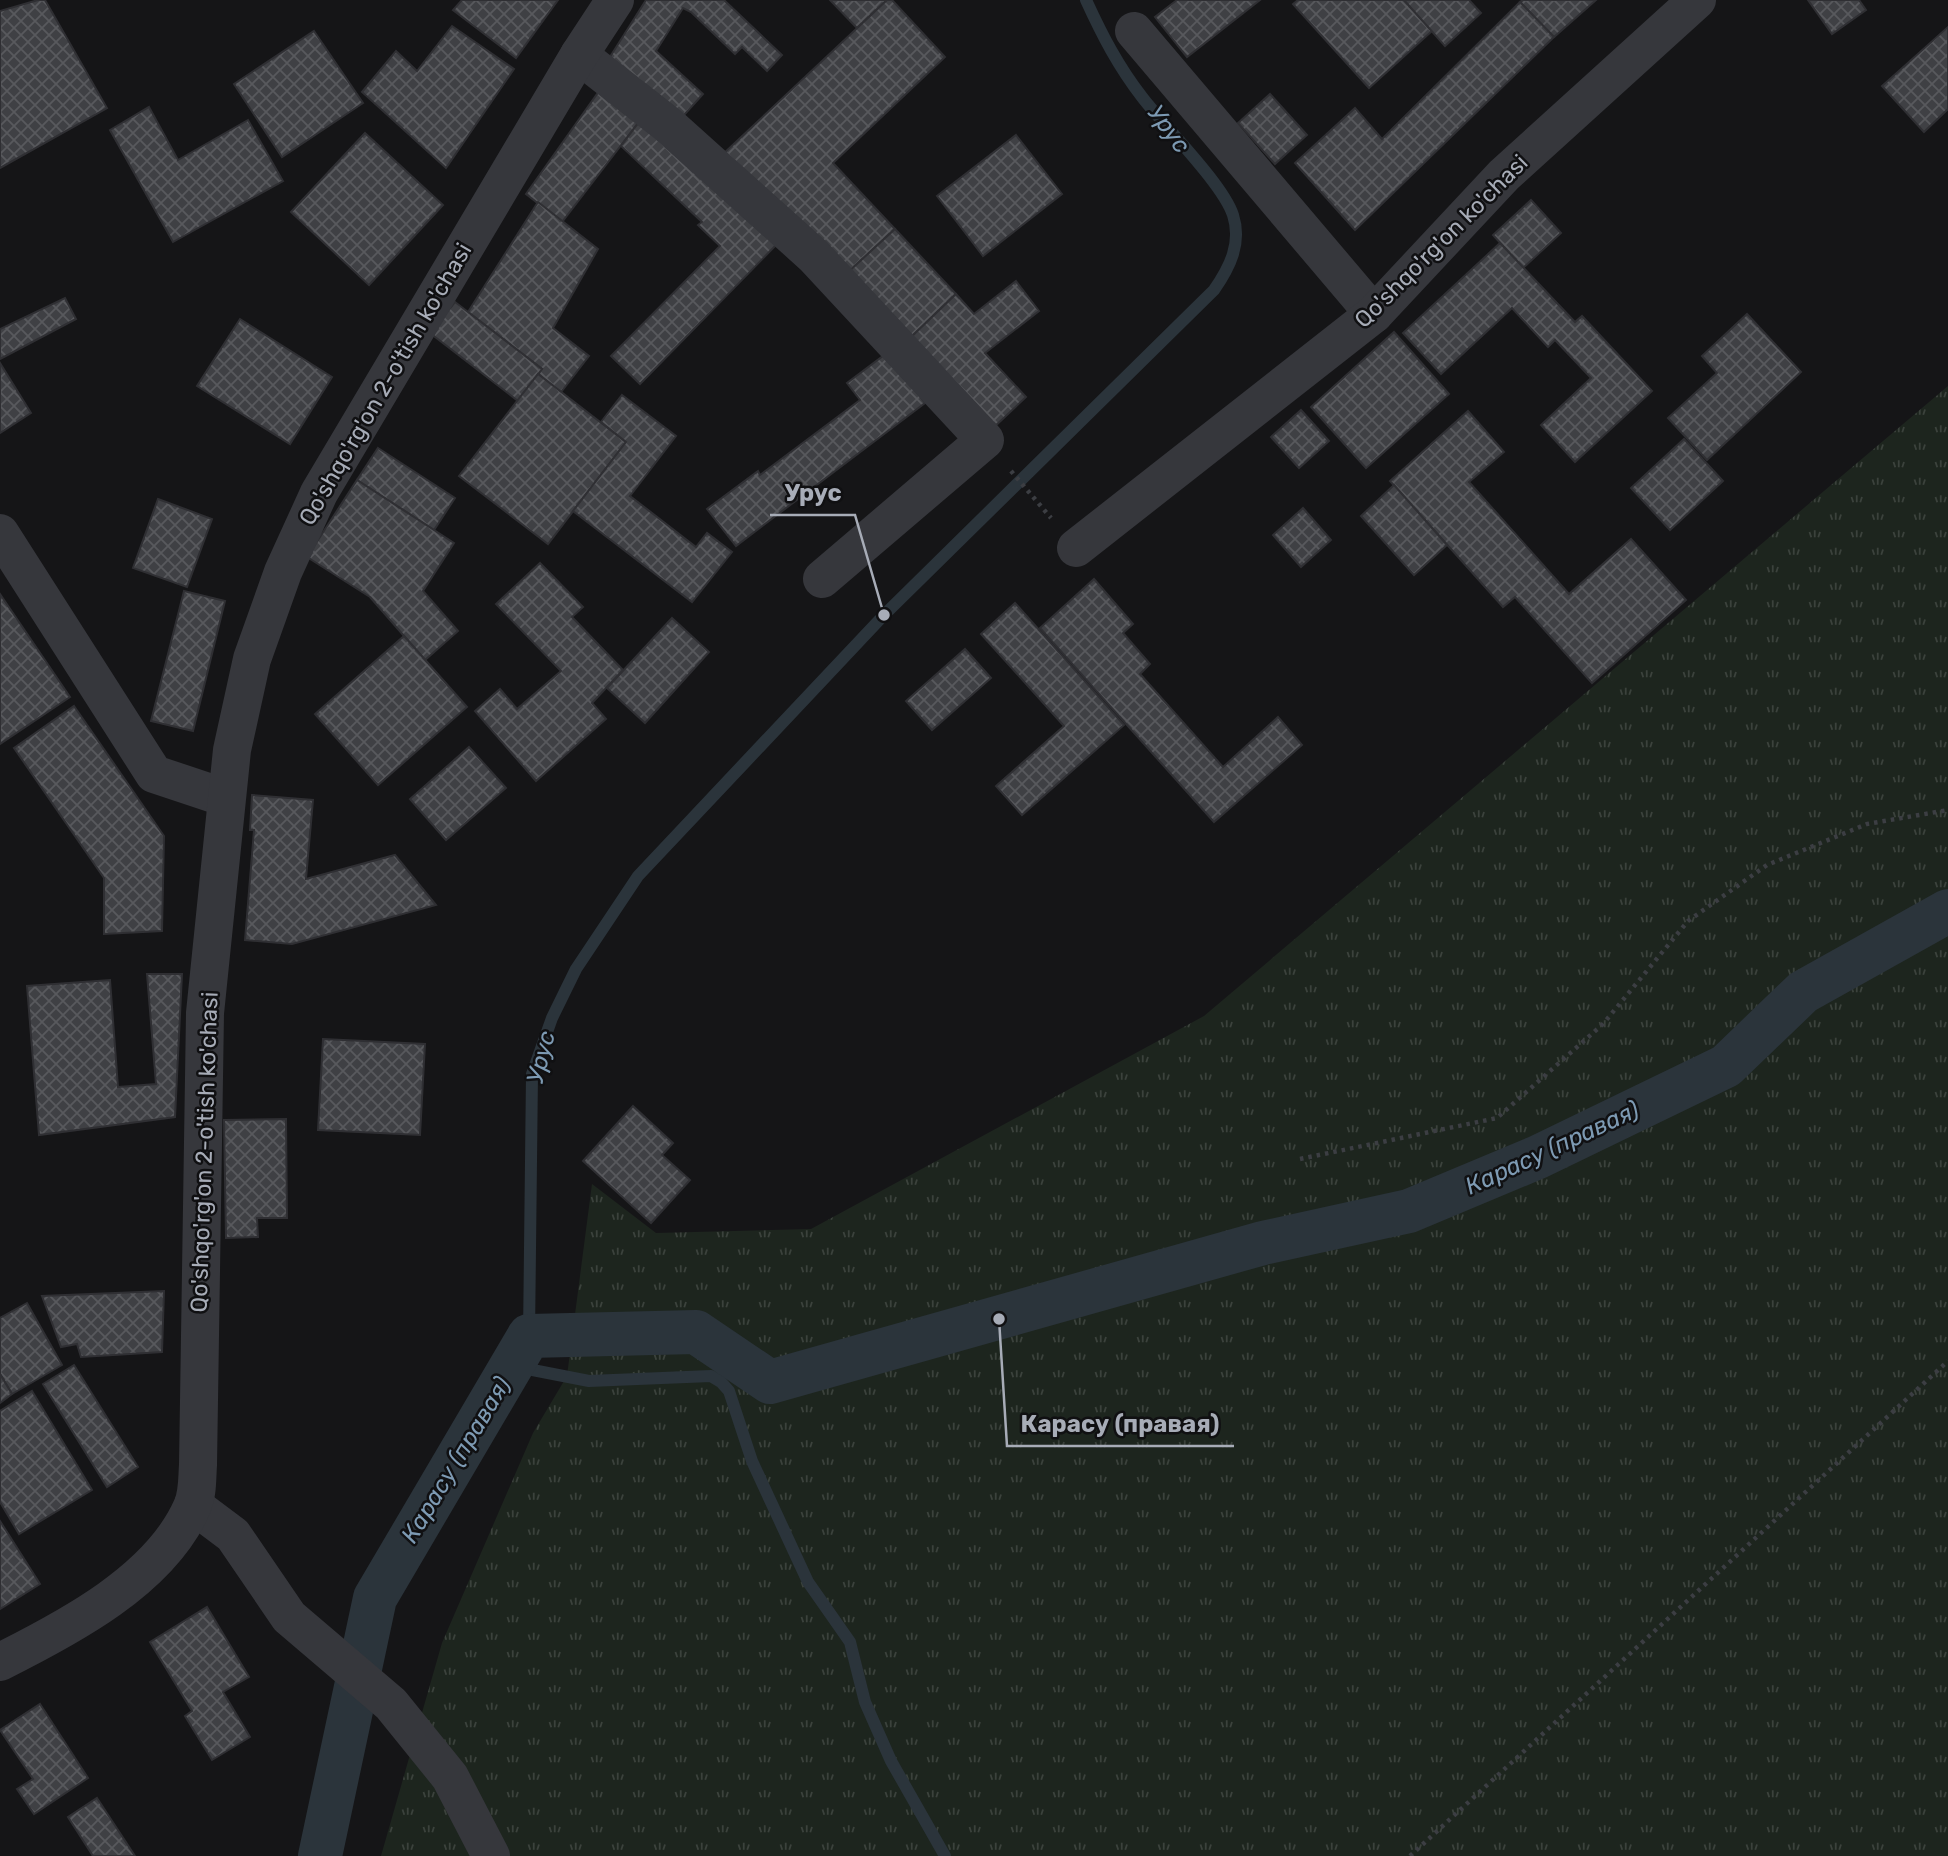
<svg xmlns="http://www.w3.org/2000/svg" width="1948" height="1856" viewBox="0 0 1948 1856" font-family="Rubik,sans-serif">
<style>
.grass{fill:url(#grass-tufts)}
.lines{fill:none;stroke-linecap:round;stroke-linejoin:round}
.stream{stroke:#2b343b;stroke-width:12}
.canal{stroke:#2b343b;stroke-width:44}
.building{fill:url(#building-cross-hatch);stroke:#2f2f33;stroke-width:2}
.path{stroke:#3c3e43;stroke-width:4.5;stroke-dasharray:3.5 5;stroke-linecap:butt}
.minor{stroke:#36373c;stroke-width:38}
.labels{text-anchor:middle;stroke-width:5;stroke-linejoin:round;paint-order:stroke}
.street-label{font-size:23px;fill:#a7acb7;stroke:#101012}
.water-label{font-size:24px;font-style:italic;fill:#7d9ab3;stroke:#101012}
.leader{fill:none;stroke:#a7acb7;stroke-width:2.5}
.callout-dot{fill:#a7acb7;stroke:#101012;stroke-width:2.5}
.callout-label{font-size:24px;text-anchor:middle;font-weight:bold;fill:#a7acb7;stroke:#101012;stroke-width:5;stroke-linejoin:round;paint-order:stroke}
</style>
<defs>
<pattern id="grass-tufts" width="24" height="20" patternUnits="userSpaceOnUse" patternTransform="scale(1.75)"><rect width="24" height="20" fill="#1d251e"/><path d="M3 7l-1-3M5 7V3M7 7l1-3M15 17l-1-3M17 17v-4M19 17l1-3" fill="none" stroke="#3b423c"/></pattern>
<pattern id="building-cross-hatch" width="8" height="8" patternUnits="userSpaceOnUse" patternTransform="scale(1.75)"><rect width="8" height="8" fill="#3f4044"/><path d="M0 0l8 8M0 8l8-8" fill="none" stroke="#58595d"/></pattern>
</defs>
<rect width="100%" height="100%" fill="#151517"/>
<polygon class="grass" points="1948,386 1948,1856 381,1856 442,1643 533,1433 567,1376 592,1184 656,1233 811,1229 1204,1016"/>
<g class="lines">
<g class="stream">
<path d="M529 1336 532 1074 552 1018 576 969 638 876 884 615 1214 290C1230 267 1242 243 1233 215 1223 184 1164 126 1142 97 1118 66 1102 35 1086 0"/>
<polyline points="512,1366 589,1381 711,1376 721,1382 729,1391 752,1461 808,1582 850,1642 865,1702 891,1761 945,1856"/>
</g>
<polyline class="canal" points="320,1856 375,1598 529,1336 696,1332 770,1382 1263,1243 1409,1211 1538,1157 1726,1066 1803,992 1948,911"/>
</g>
<g class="building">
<polygon points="38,0 45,0 107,108 0,168 0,11"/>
<polygon points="462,0 558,0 516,58 453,10"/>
<polygon points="646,0 724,0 782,55 767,71 742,47 735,54 691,12 683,8 656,51 703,94 675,125 608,60"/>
<polygon points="830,0 887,0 857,28"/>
<polygon points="887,0 892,0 945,57 833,163 895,229 846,274 722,155"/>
<polygon points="1177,0 1260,0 1187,57 1155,17"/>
<polygon points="1298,0 1404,0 1432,31 1369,88 1293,4"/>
<polygon points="1404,0 1469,0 1481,13 1445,46"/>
<polygon points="1523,0 1596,0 1554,37 1520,2"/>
<polygon points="1808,0 1859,0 1866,10 1832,34"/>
<polygon points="1520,2 1554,37 1355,230 1295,163 1355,108 1382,139"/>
<polygon points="452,26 514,69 446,168 362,92 396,51 417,71"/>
<polygon points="1948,27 1948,109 1924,132 1882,86"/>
<polygon points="314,31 363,103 282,157 234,84"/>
<polygon points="602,87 642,118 562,222 526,194"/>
<polygon points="1270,94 1307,135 1275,164 1238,123"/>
<polygon points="149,107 178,160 248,120 283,181 173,242 110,130"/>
<polygon points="642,118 779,242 640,384 611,356 720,246 698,225 702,222 621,146"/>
<polygon points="365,133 443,205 369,285 291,212"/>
<polygon points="1016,135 1062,194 983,256 937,196"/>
<polygon points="1531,200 1561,233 1523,268 1493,235"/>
<polygon points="538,202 598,249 553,328 589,356 561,392 538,374 542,369 468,312"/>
<polygon points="895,229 956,294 908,340 846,274"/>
<polygon points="1500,243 1575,322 1582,316 1652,391 1575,462 1541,425 1591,378 1555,340 1548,347 1512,308 1441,374 1403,333"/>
<polygon points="1016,281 1039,311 985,353 1026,397 992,429 908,340 956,294 974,314"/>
<polygon points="65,298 76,319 0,359 0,329"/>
<polygon points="455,302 542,369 518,401 430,333"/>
<polygon points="1747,314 1801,372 1707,460 1668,418 1717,373 1702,356"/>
<polygon points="240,319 332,377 290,444 197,386"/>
<polygon points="1394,332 1449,394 1366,468 1311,407"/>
<polygon points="887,353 925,403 736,546 707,509 758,471 760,475 860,400 847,383"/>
<polygon points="0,363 31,413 0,433"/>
<polygon points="538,374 626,442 548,544 459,476"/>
<polygon points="622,395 676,436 630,496 696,547 707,533 732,552 692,602 573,511 626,442 601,422"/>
<polygon points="1301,410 1329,441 1299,468 1271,437"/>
<polygon points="1468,411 1504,452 1469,482 1569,594 1631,539 1686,600 1592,683 1515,597 1503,607 1390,481"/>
<polygon points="1684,439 1723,481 1670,530 1631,488"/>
<polygon points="378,448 455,498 434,530 357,480"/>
<polygon points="357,480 454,543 423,591 458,631 425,660 370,597 307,557"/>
<polygon points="1394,485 1447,545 1414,575 1361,516"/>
<polygon points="158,499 212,519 187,587 133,568"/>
<polygon points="1303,508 1331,540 1301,567 1273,535"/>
<polygon points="540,563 583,607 572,617 623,670 592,703 606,719 536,781 475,711 500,689 517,709 561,671 496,604"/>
<polygon points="1094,579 1133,624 1123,633 1150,664 1140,674 1223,767 1278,717 1302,745 1214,822 1040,628"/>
<polygon points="184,591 225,601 193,731 151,721"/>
<polygon points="0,594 70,697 0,744"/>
<polygon points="1015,603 1124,725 1022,815 996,786 1064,726 981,634"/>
<polygon points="672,618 709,652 645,723 607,688"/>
<polygon points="404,636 467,707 378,785 315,714"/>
<polygon points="965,649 991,678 932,730 906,701"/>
<polygon points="74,706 164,836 162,931 104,934 104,878 14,748"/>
<polygon points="469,747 506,788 446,840 410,799"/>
<polygon points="252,795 313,800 306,879 395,855 436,905 292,944 245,940 254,830 250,830"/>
<polygon points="147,974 182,974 175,1117 39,1135 27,986 110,980 118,1087 156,1084"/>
<polygon points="323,1039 425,1044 420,1135 318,1130"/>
<polygon points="633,1106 673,1143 662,1155 690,1180 651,1223 583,1161"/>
<polygon points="286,1119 287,1218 257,1218 258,1237 226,1238 224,1120"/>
<polygon points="164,1291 162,1352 81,1357 77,1344 61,1347 42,1296"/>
<polygon points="27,1303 62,1365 12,1394 0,1374 0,1318"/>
<polygon points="74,1365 138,1467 107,1487 43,1384"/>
<polygon points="0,1374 12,1394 0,1403"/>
<polygon points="32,1391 92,1490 19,1534 0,1502 0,1411"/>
<polygon points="0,1521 40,1584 0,1609"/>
<polygon points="207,1607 249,1677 223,1692 250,1737 212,1760 185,1716 192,1711 150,1642"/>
<polygon points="40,1704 88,1778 34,1814 17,1789 33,1779 0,1730"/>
<polygon points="97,1798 135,1856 93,1856 68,1817"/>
</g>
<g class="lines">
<g class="path">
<polyline points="1011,471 1051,518"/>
<polyline points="1300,1159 1497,1118 1603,1024 1688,921 1767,865 1867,824 1948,810"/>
<polyline points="1410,1856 1948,1361"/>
</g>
<g class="minor">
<polyline points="1134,31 1374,314"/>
<polyline points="579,55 667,124 814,256 985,440 822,579"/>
<polyline points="0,533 154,774 226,798"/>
<polyline points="1076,548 1374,314 1504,175 1697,0"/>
<polyline points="193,1505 233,1535 289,1617 391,1704 450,1777 491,1856"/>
<path d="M0 1662C68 1628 160 1580 192 1507 198 1494 197 1478 198 1465L205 1013 232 750 252 659 283 572 319 493 579 55 615 0"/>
</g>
</g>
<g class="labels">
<g class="street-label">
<text transform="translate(1441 241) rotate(-45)" y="8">Qo'shqo'rg'on ko'chasi</text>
<text transform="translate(385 384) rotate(-60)" y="8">Qo'shqo'rg'on 2-o'tish ko'chasi</text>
<text transform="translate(204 1152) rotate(-88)" y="8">Qo'shqo'rg'on 2-o'tish ko'chasi</text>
</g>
<g class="water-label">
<text transform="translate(1169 129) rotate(53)" y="8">Урус</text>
<text transform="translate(541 1057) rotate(-76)" y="8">Урус</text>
<text transform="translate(1552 1148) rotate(-25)" y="8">Карасу (правая)</text>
<text transform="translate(456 1460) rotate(-59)" y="8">Карасу (правая)</text>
</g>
</g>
<path class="leader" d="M884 615L855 515H770M999 1319L1007 1446H1234"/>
<g class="callout-dot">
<circle cx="884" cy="615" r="7"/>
<circle cx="999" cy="1319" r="7"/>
</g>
<g class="callout-label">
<text x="813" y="501">Урус</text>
<text x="1120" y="1432">Карасу (правая)</text>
</g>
</svg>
